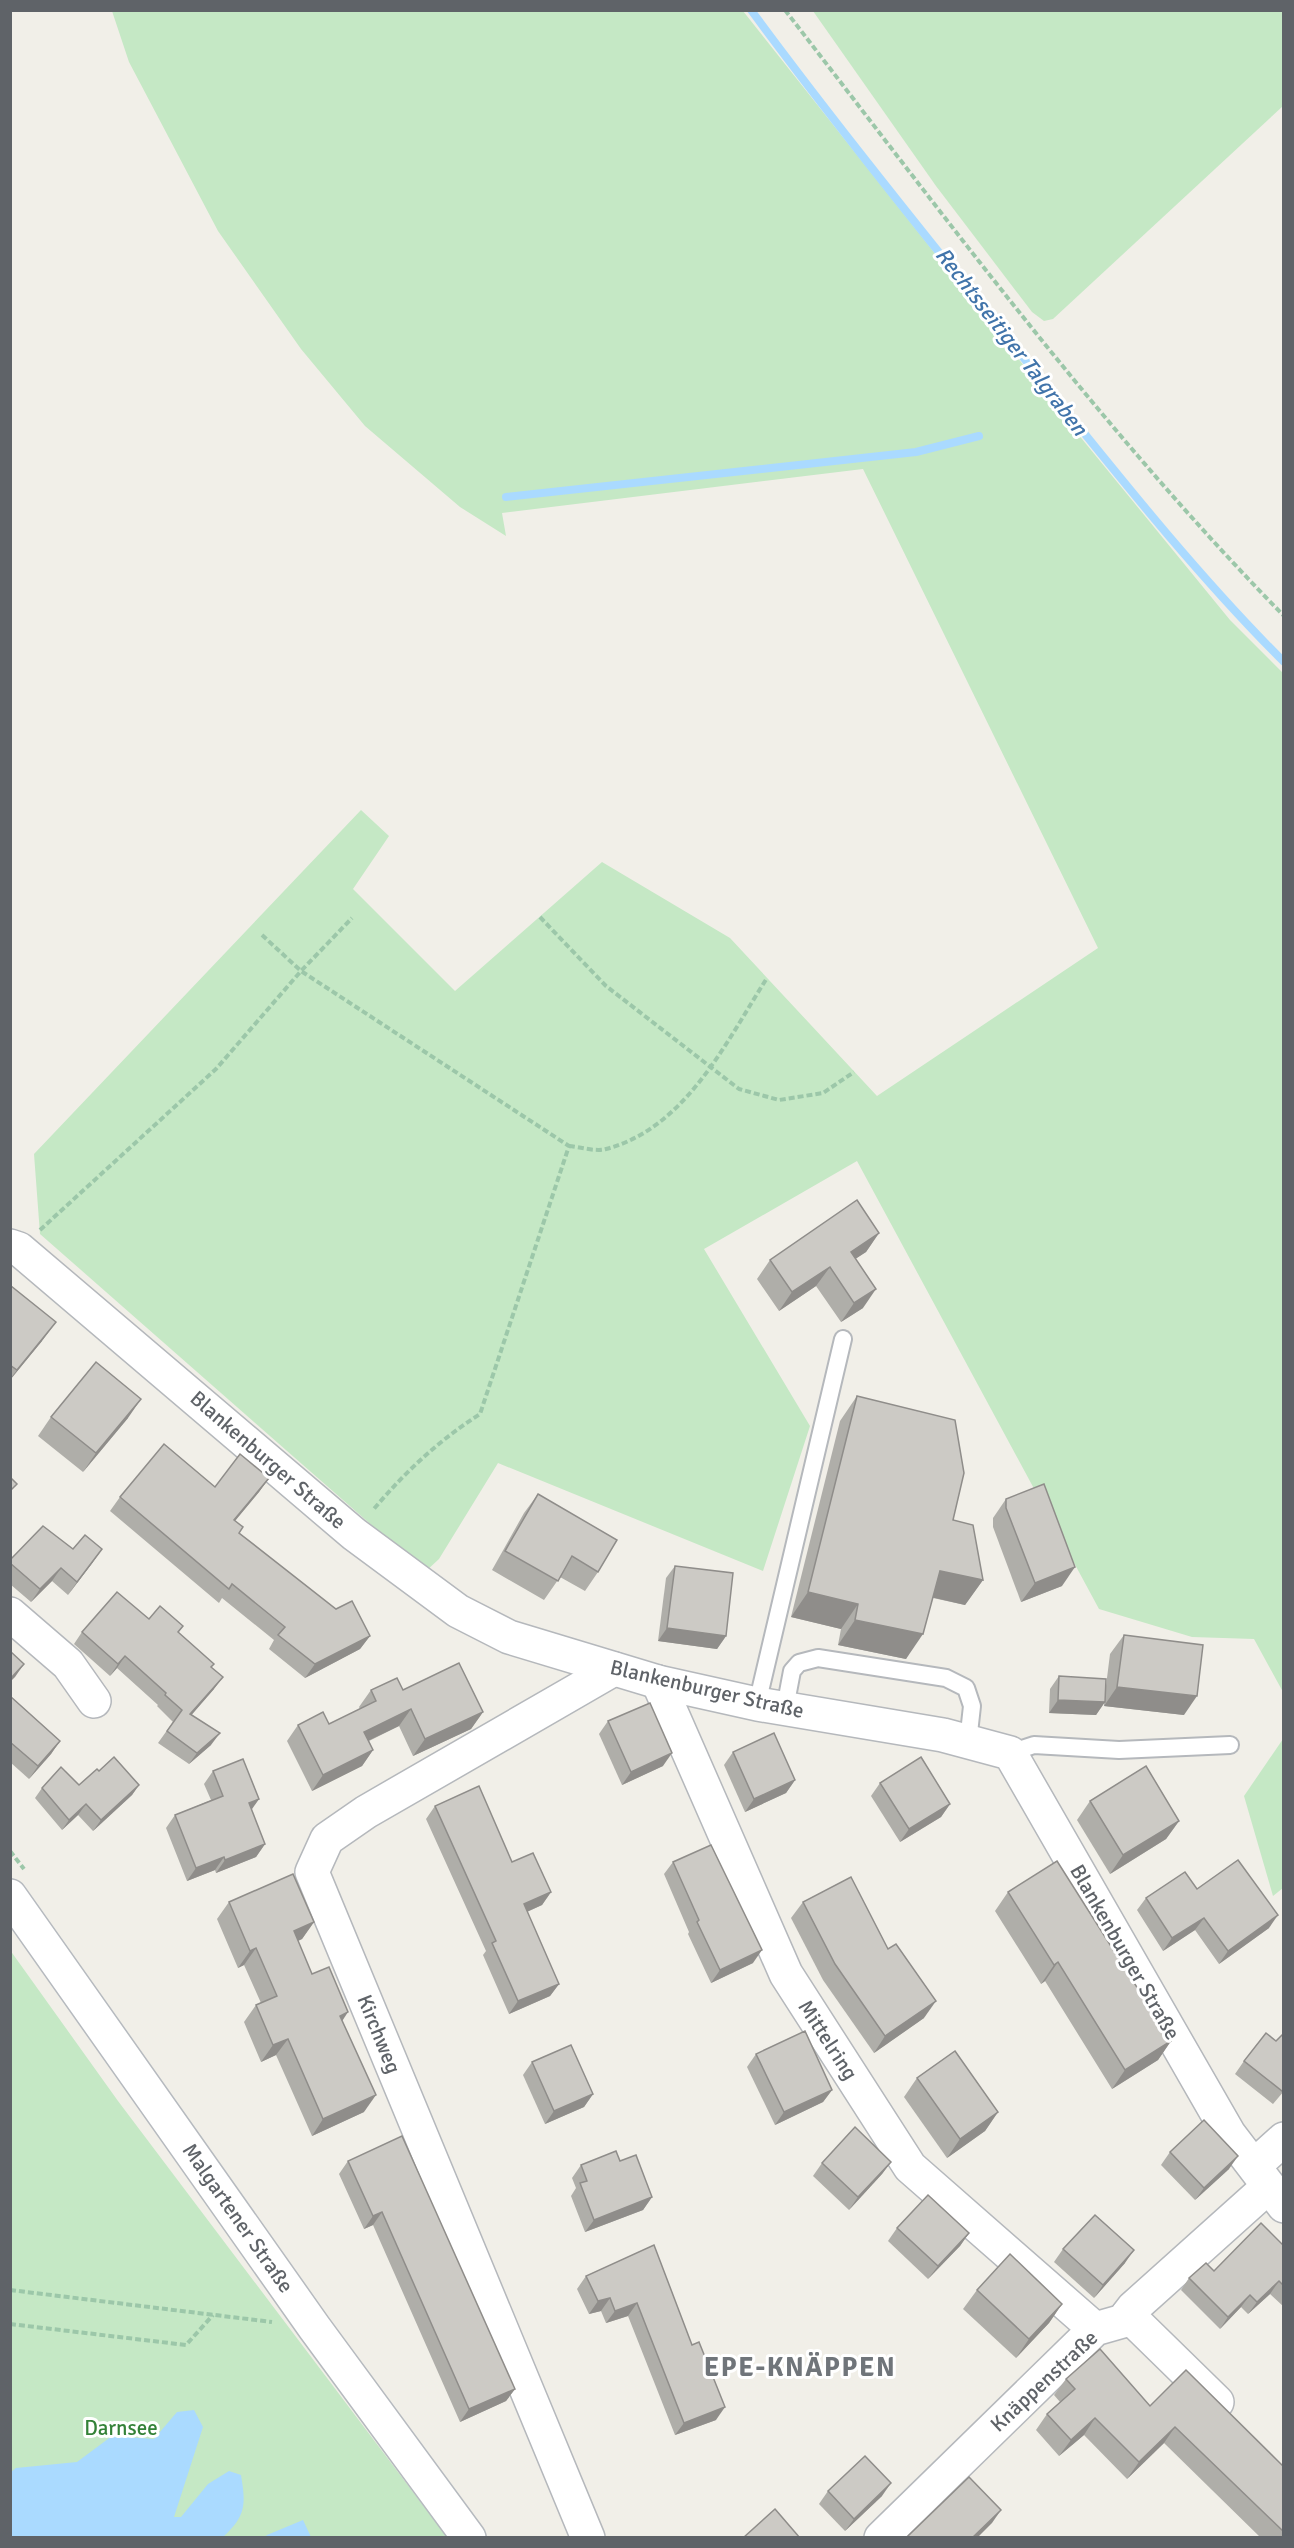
<svg xmlns="http://www.w3.org/2000/svg" width="1294" height="2548" viewBox="0 0 1294 2548" font-family="Signika,sans-serif">
<style>
.green{fill:#c5e8c5}
.water{fill:#aadaff}
.lines{fill:none;stroke-linecap:round;stroke-linejoin:round}
.stream{stroke:#aadaff;stroke-width:8}
.lane-casing{stroke:#b5b8bc;stroke-width:20}
.street-casing{stroke:#b5b8bc;stroke-width:36}
.secondary-casing{stroke:#b6babf;stroke-width:36}
.path{stroke:#9cc7a9;stroke-width:4;stroke-dasharray:6 3;stroke-linecap:butt}
.lane{stroke:#fff;stroke-width:16}
.street{stroke:#fff;stroke-width:33}
.secondary{stroke:#fff;stroke-width:33}
.wall{fill:#afaea9}
.shaded-wall{fill:#8f8d8a}
.building{fill:#cccac5;stroke:#8f8d8a;stroke-width:1.5}
.labels{text-anchor:middle;stroke-width:6;stroke-linejoin:round;paint-order:stroke}
.street-label{font-size:21px;fill:#5f6368;stroke:#fff}
.park-label{font-size:21px;fill:#348238;stroke:#fff}
.water-label{font-size:22px;font-style:italic;fill:#4174aa;stroke:#fff}
.district-label{font-size:27px;font-weight:bold;letter-spacing:1.5px;fill:#70757a;stroke:#fff}
</style>
<rect width="100%" height="100%" fill="#f1efe8"/>
<g class="green">
<polygon points="112,11 743,11 1082,439 1230,620 1283,673 1283,1692 1254,1639 1192,1637 1099,1609 857,1161 704,1249 810,1426 763,1571 498,1463 439,1559 425,1572 40,1234 34,1154 361,810 389,836 353,889 455,991 602,862 730,938 877,1096 1098,948 863,469 502,513 506,536 460,507 365,426 301,349 218,231 129,62"/>
<polygon points="813,11 1283,11 1283,106 1053,319 1044,321 1032,312 936,186"/>
<polygon points="1283,1739 1283,1888 1273,1896 1244,1796"/>
<polygon points="10,1950 118,2101 447,2537 11,2537"/>
</g>
<g class="water">
<path d="M194 2410 203 2427 174 2517H181L208 2484 229 2471 241 2475C246 2505 246 2516 223 2537H11V2472L16 2468 77 2462 112 2436 154 2439 177 2412Z"/>
<polygon points="303,2520 311,2537 265,2537 267,2535"/>
</g>
<g class="lines">
<g class="stream">
<path d="M751 10C838 128 931 242 1022 356 1107 461 1189 567 1284 662"/>
<polyline points="506,497 916,452 979,436"/>
</g>
<defs>
<g id="lane">
<polyline points="757,1704 843,1339"/>
<polyline points="785,1708 792,1671 799,1663 818,1658 946,1678 966,1688 972,1706 968,1742"/>
<polyline points="1010,1753 1034,1745 1119,1750 1230,1745"/>
</g>
<g id="street">
<polyline points="10,1246 19,1249 354,1534 458,1611 509,1637 658,1682 757,1704 943,1735 1010,1753 1229,2134 1284,2206"/>
<polyline points="10,1614 68,1664 94,1701"/>
<polyline points="658,1682 786,1974 910,2167 1095,2329"/>
<polyline points="1255,2165 1284,2139"/>
<polyline points="1128,2315 1217,2402"/>
<polyline points="588,2538 312,1872 327,1839 366,1812 614,1669"/>
<polyline points="881,2538 1095,2329 1123,2321 1133,2308 1268,2187"/>
</g>
<polyline id="secondary" points="10,1896 314,2327 469,2538"/>
</defs>
<use href="#lane" class="lane-casing"/>
<use href="#street" class="street-casing"/>
<use href="#secondary" class="secondary-casing"/>
<g class="path">
<path d="M785 10C945 217 1101 429 1284 616"/>
<polyline points="540,917 606,986 739,1089 779,1100 823,1093 854,1072"/>
<path d="M262 935 301 971 569 1146 480 1414C438 1441 405 1472 373 1510"/>
<path d="M569 1146C580 1147 596 1152 606 1149 686 1128 726 1042 767 978"/>
<polyline points="40,1230 216,1069 301,971 352,918"/>
<polyline points="10,1851 24,1869"/>
<polyline points="10,2290 272,2322"/>
<polyline points="10,2324 186,2345 213,2315"/>
</g>
<use href="#lane" class="lane"/>
<use href="#street" class="street"/>
<use href="#secondary" class="secondary"/>
</g>
<g class="wall">
<polygon points="879,1233 866,1252 855,1259 863,1308 841,1322 816,1286 779,1311 757,1279 770,1260"/>
<polygon points="10,1286 42,1341 10,1380"/>
<polygon points="857,1396 953,1520 983,1580 965,1605 933,1598 906,1659 838,1645 841,1629 791,1617 840,1421"/>
<polygon points="51,1417 128,1418 83,1472 38,1436"/>
<polygon points="269,1478 259,1492 235,1521 239,1533 370,1636 360,1649 305,1678 269,1649 274,1640 222,1598 219,1603 110,1511 120,1497 215,1487"/>
<polygon points="538,1494 598,1572 585,1591 560,1577 544,1600 492,1570 524,1513"/>
<polygon points="1006,1499 1062,1586 1021,1602 993,1527 993,1518"/>
<polygon points="73,1549 93,1562 68,1595 52,1581 31,1602 10,1584 10,1560"/>
<polygon points="675,1566 726,1636 717,1649 658,1641 666,1578"/>
<polygon points="149,1619 183,1626 178,1633 211,1667 214,1689 191,1715 211,1745 189,1764 158,1743 173,1722 157,1706 158,1705 117,1668 110,1676 74,1644 82,1632"/>
<polygon points="1124,1635 1184,1715 1104,1706 1104,1703 1096,1715 1049,1713 1050,1689 1059,1676 1105,1694 1110,1654"/>
<polygon points="371,1690 403,1690 483,1712 471,1729 413,1756 399,1726 369,1741 373,1750 362,1766 312,1791 287,1741 298,1725 329,1724 360,1709 359,1707"/>
<polygon points="10,1696 60,1741 51,1754 29,1779 10,1762"/>
<polygon points="608,1721 663,1766 622,1785 599,1734"/>
<polygon points="733,1752 795,1780 786,1793 745,1812 724,1765"/>
<polygon points="99,1771 139,1785 132,1795 93,1831 78,1815 62,1830 35,1798 42,1788 79,1785"/>
<polygon points="213,1771 259,1799 251,1809 265,1844 256,1857 216,1873 215,1870 187,1881 166,1828 175,1815 211,1800 204,1784"/>
<polygon points="880,1783 950,1804 941,1817 900,1842 871,1796"/>
<polygon points="1090,1801 1179,1821 1166,1839 1110,1874 1077,1820"/>
<polygon points="435,1806 512,1862 551,1892 542,1905 527,1912 559,1984 550,1996 509,2014 483,1955 486,1951 426,1819"/>
<polygon points="673,1862 753,1963 711,1983 688,1934 689,1932 664,1874"/>
<polygon points="1008,1892 1171,2041 1158,2060 1112,2089 1045,1981 1041,1984 995,1911"/>
<polygon points="1146,1898 1269,1928 1219,1964 1195,1930 1163,1951 1137,1910"/>
<polygon points="229,1902 314,1922 302,1939 298,1941 312,1974 342,2021 364,2112 312,2136 276,2055 261,2062 244,2022 256,2005 261,2003 244,1965 238,1968 217,1919"/>
<polygon points="803,1902 888,1949 924,2018 874,2053 823,1980 791,1918"/>
<polygon points="1284,2033 1284,2091 1273,2104 1235,2074 1244,2061 1276,2041"/>
<polygon points="756,2054 832,2090 823,2102 775,2125 747,2067"/>
<polygon points="532,2062 593,2094 584,2107 545,2124 523,2075"/>
<polygon points="917,2078 998,2112 985,2131 947,2158 904,2097"/>
<polygon points="1170,2152 1229,2169 1195,2200 1161,2165"/>
<polygon points="348,2161 515,2389 506,2401 460,2422 373,2225 364,2229 339,2174"/>
<polygon points="620,2161 652,2197 643,2210 585,2232 571,2196 576,2188 572,2178 581,2165"/>
<polygon points="891,2162 882,2174 849,2210 813,2176 822,2163"/>
<polygon points="897,2228 969,2233 960,2246 928,2279 888,2241"/>
<polygon points="654,2245 716,2420 675,2435 628,2316 606,2323 601,2311 589,2314 577,2289 586,2276"/>
<polygon points="1284,2246 1284,2307 1270,2294 1248,2314 1241,2307 1220,2329 1181,2290 1189,2278 1214,2271"/>
<polygon points="1063,2249 1125,2263 1094,2298 1054,2262"/>
<polygon points="977,2290 1062,2304 1049,2323 1016,2358 963,2309"/>
<polygon points="1066,2379 1150,2406 1284,2467 1284,2538 1261,2538 1164,2443 1127,2479 1084,2435 1059,2456 1036,2430 1047,2414 1060,2402 1054,2395"/>
<polygon points="828,2491 882,2496 845,2531 819,2504"/>
</g>
<g class="shaded-wall">
<polygon points="879,1233 866,1252 837,1271 851,1252"/>
<polygon points="830,1267 816,1286 779,1311 792,1292"/>
<polygon points="876,1289 863,1308 841,1322 854,1303"/>
<polygon points="56,1322 42,1341 10,1380 10,1379 17,1370"/>
<polygon points="141,1399 128,1418 83,1472 96,1453"/>
<polygon points="269,1478 259,1492 224,1534 234,1520"/>
<polygon points="102,1549 93,1562 68,1595 77,1582"/>
<polygon points="1075,1567 1062,1586 1021,1602 1035,1583"/>
<polygon points="61,1568 52,1581 31,1602 40,1589"/>
<polygon points="940,1571 983,1580 965,1605 922,1595"/>
<polygon points="808,1592 858,1604 841,1629 791,1617"/>
<polygon points="855,1620 923,1634 906,1659 838,1645"/>
<polygon points="667,1628 726,1636 717,1649 658,1641"/>
<polygon points="370,1636 360,1649 305,1678 315,1664"/>
<polygon points="125,1656 117,1668 110,1676 118,1664"/>
<polygon points="24,1664 15,1677 10,1682 10,1679"/>
<polygon points="223,1677 214,1689 182,1726 190,1714"/>
<polygon points="1117,1687 1197,1696 1184,1715 1104,1706"/>
<polygon points="1058,1700 1105,1702 1096,1715 1049,1713"/>
<polygon points="411,1709 399,1726 353,1748 364,1732"/>
<polygon points="483,1712 471,1729 413,1756 425,1739"/>
<polygon points="220,1733 211,1745 189,1764 197,1753"/>
<polygon points="60,1741 51,1754 29,1779 38,1766"/>
<polygon points="373,1750 362,1766 312,1791 323,1775"/>
<polygon points="672,1753 663,1766 622,1785 631,1772"/>
<polygon points="795,1780 786,1793 745,1812 754,1799"/>
<polygon points="139,1785 132,1795 93,1831 101,1820"/>
<polygon points="259,1799 250,1812 249,1803"/>
<polygon points="86,1804 78,1815 62,1830 69,1820"/>
<polygon points="950,1804 941,1817 900,1842 909,1829"/>
<polygon points="1179,1821 1166,1839 1110,1874 1123,1855"/>
<polygon points="265,1844 256,1857 216,1873 225,1860"/>
<polygon points="224,1857 215,1870 187,1881 196,1868"/>
<polygon points="551,1892 542,1905 515,1917 524,1904"/>
<polygon points="1278,1915 1269,1928 1219,1964 1228,1951"/>
<polygon points="1204,1918 1195,1930 1163,1951 1172,1938"/>
<polygon points="314,1922 302,1939 282,1948 294,1931"/>
<polygon points="256,1948 244,1965 238,1968 250,1951"/>
<polygon points="762,1950 753,1963 711,1983 720,1970"/>
<polygon points="1058,1962 1045,1981 1041,1984 1054,1965"/>
<polygon points="559,1984 550,1996 509,2014 518,2001"/>
<polygon points="936,2001 924,2018 874,2053 885,2036"/>
<polygon points="348,2012 337,2029 340,2016"/>
<polygon points="288,2039 276,2055 261,2062 273,2045"/>
<polygon points="1171,2041 1158,2060 1112,2089 1125,2070"/>
<polygon points="832,2090 823,2102 775,2125 784,2112"/>
<polygon points="593,2094 584,2107 545,2124 554,2111"/>
<polygon points="376,2095 364,2112 312,2136 323,2119"/>
<polygon points="998,2112 985,2131 947,2158 960,2139"/>
<polygon points="1238,2156 1229,2169 1195,2200 1204,2188"/>
<polygon points="891,2162 882,2174 849,2210 858,2197"/>
<polygon points="652,2197 643,2210 585,2232 594,2220"/>
<polygon points="382,2212 373,2225 364,2229 373,2216"/>
<polygon points="969,2233 960,2246 928,2279 938,2266"/>
<polygon points="1134,2250 1125,2263 1094,2298 1103,2285"/>
<polygon points="1279,2281 1270,2294 1248,2314 1257,2302"/>
<polygon points="1250,2295 1241,2307 1220,2329 1228,2317"/>
<polygon points="610,2298 601,2311 589,2314 598,2301"/>
<polygon points="637,2303 628,2316 606,2323 615,2311"/>
<polygon points="1062,2304 1049,2323 1016,2358 1029,2339"/>
<polygon points="515,2389 506,2401 460,2422 469,2409"/>
<polygon points="725,2407 716,2420 675,2435 684,2423"/>
<polygon points="1095,2418 1084,2435 1059,2456 1071,2440"/>
<polygon points="1175,2427 1164,2443 1127,2479 1139,2462"/>
<polygon points="891,2483 882,2496 845,2531 854,2519"/>
<polygon points="1001,2510 992,2523 977,2538 972,2538"/>
</g>
<g class="building">
<polygon points="857,1200 879,1233 851,1252 876,1289 854,1303 830,1267 792,1292 770,1260"/>
<polygon points="10,1286 11,1286 56,1322 17,1370 10,1365"/>
<polygon points="96,1362 141,1399 96,1453 51,1417"/>
<polygon points="857,1396 955,1420 964,1473 953,1520 973,1525 983,1580 940,1571 923,1634 855,1620 858,1604 808,1592"/>
<polygon points="164,1444 215,1487 240,1454 269,1478 234,1520 243,1527 239,1533 336,1609 352,1601 370,1636 315,1664 278,1635 285,1627 232,1584 229,1589 120,1497"/>
<polygon points="10,1477 17,1484 10,1491"/>
<polygon points="1044,1484 1075,1567 1035,1583 1006,1508 1006,1499"/>
<polygon points="538,1494 617,1540 598,1572 572,1556 558,1581 505,1551"/>
<polygon points="43,1526 73,1549 85,1535 102,1549 77,1582 61,1568 40,1589 10,1563 10,1560"/>
<polygon points="675,1566 733,1573 726,1636 667,1628"/>
<polygon points="117,1592 149,1619 160,1606 183,1626 178,1632 214,1664 211,1667 223,1677 190,1714 220,1733 197,1753 167,1731 182,1710 165,1695 166,1693 125,1656 118,1664 82,1632"/>
<polygon points="1124,1635 1203,1645 1197,1696 1117,1687"/>
<polygon points="10,1651 24,1664 10,1679"/>
<polygon points="459,1663 483,1712 425,1739 411,1709 364,1732 373,1750 323,1775 298,1725 323,1712 329,1724 376,1701 371,1690 397,1678 403,1690"/>
<polygon points="1059,1676 1106,1679 1105,1702 1058,1700"/>
<polygon points="10,1696 60,1741 38,1766 10,1742"/>
<polygon points="650,1703 672,1753 631,1772 608,1721"/>
<polygon points="774,1733 795,1780 754,1799 733,1752"/>
<polygon points="114,1757 139,1785 101,1820 86,1804 69,1820 42,1788 61,1767 79,1785 97,1769 99,1771"/>
<polygon points="921,1757 950,1804 909,1829 880,1783"/>
<polygon points="243,1759 259,1799 249,1803 265,1844 225,1860 224,1857 196,1868 175,1815 223,1796 213,1771"/>
<polygon points="1146,1766 1179,1821 1123,1855 1090,1801"/>
<polygon points="479,1786 512,1862 533,1853 551,1892 524,1904 559,1984 518,2001 492,1943 496,1941 435,1806"/>
<polygon points="711,1845 762,1950 720,1970 697,1922 699,1920 673,1862"/>
<polygon points="1238,1860 1278,1915 1228,1951 1204,1918 1172,1938 1146,1898 1185,1872 1197,1889"/>
<polygon points="1057,1861 1171,2041 1125,2070 1058,1962 1054,1965 1008,1892"/>
<polygon points="293,1874 314,1922 294,1931 312,1974 329,1967 348,2012 340,2016 376,2095 323,2119 288,2039 273,2045 256,2005 277,1996 256,1948 250,1951 229,1902"/>
<polygon points="851,1877 888,1949 896,1944 936,2001 885,2036 835,1964 803,1902"/>
<polygon points="805,2031 832,2090 784,2112 756,2054"/>
<polygon points="1266,2033 1276,2041 1284,2033 1284,2089 1282,2091 1244,2061"/>
<polygon points="571,2045 593,2094 554,2111 532,2062"/>
<polygon points="955,2051 998,2112 960,2139 917,2078"/>
<polygon points="1204,2120 1238,2156 1204,2188 1170,2152"/>
<polygon points="855,2127 891,2162 858,2197 822,2163"/>
<polygon points="402,2136 515,2389 469,2409 382,2212 373,2216 348,2161"/>
<polygon points="616,2151 620,2161 636,2155 652,2197 594,2220 580,2183 587,2181 581,2165"/>
<polygon points="928,2195 969,2233 938,2266 897,2228"/>
<polygon points="1095,2215 1134,2250 1103,2285 1063,2249"/>
<polygon points="1261,2223 1284,2246 1284,2286 1279,2281 1257,2302 1250,2295 1228,2317 1189,2278 1206,2263 1214,2271"/>
<polygon points="654,2245 692,2345 699,2342 725,2407 684,2423 637,2303 615,2311 610,2298 598,2301 586,2276"/>
<polygon points="1010,2254 1062,2304 1029,2339 977,2290"/>
<polygon points="1100,2349 1150,2406 1186,2370 1284,2467 1284,2532 1175,2427 1139,2462 1095,2418 1071,2440 1047,2414 1075,2389 1066,2379"/>
<polygon points="865,2456 891,2483 854,2519 828,2491"/>
<polygon points="969,2477 1001,2510 972,2538 905,2538 908,2536"/>
<polygon points="775,2509 800,2538 743,2538"/>
</g>
<g class="labels">
<g class="street-label">
<text transform="translate(268 1460) rotate(41)" y="7">Blankenburger Straße</text>
<text transform="translate(707 1689) rotate(13)" y="7">Blankenburger Straße</text>
<text transform="translate(1125 1952) rotate(60)" y="7">Blankenburger Straße</text>
<text transform="translate(379 2034) rotate(68)" y="7">Kirchweg</text>
<text transform="translate(828 2040) rotate(57)" y="7">Mittelring</text>
<text transform="translate(238 2218) rotate(55)" y="7">Malgartener Straße</text>
<text transform="translate(1044 2381) rotate(-43)" y="7">Knäppenstraße</text>
</g>
<g class="park-label">
<text x="121" y="2435">Darnsee</text>
</g>
<g class="water-label">
<text transform="translate(1012 341) rotate(52)" y="8">Rechtsseitiger Talgraben</text>
</g>
<g class="district-label">
<text x="800" y="2376">EPE-KNÄPPEN</text>
</g>
</g>
<rect width="1294" height="2548" fill="none" stroke="#5f6368" stroke-width="24"/>
</svg>
